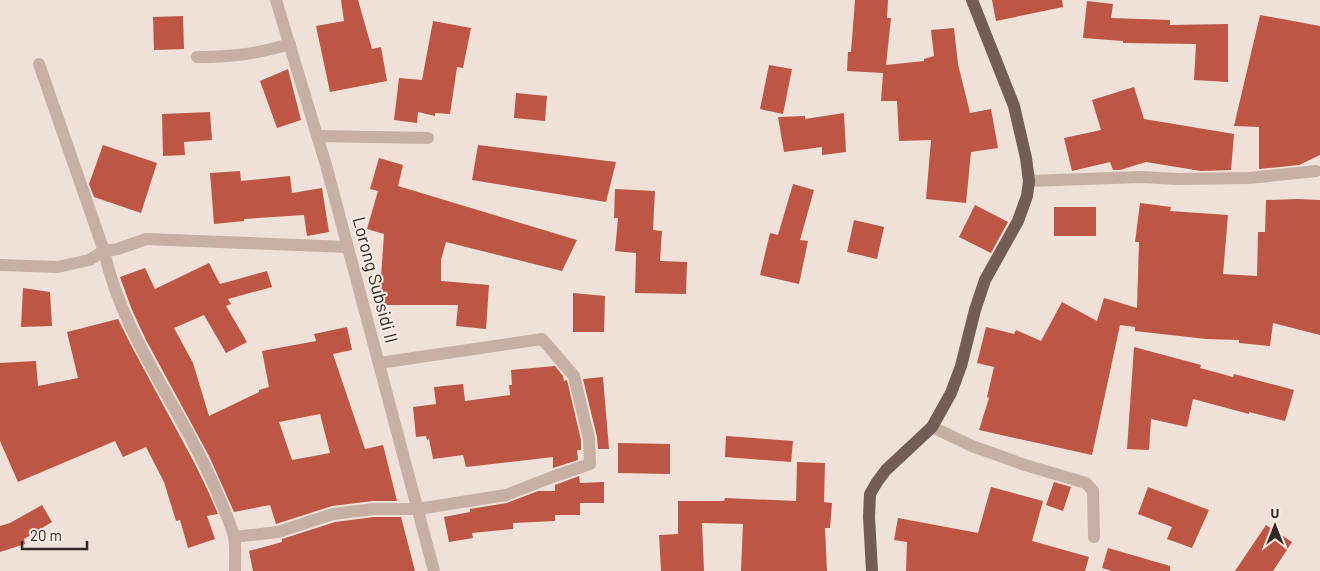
<svg xmlns="http://www.w3.org/2000/svg" width="1320" height="571" viewBox="0 0 1320 571" font-family="Barlow,sans-serif">
<style>
.building{fill:#be5646;fill-rule:evenodd}
.lines{fill:none;stroke-linecap:round;stroke-linejoin:round}
.minor{stroke:#c6b0a4;stroke-width:12}
.primary{stroke:#735d57;stroke-width:12}
.labels{text-anchor:middle;stroke-width:4;stroke-linejoin:round;paint-order:stroke}
.street-label{font-size:18px;fill:#322825;stroke:#f7ece3}
</style>
<rect width="100%" height="100%" fill="#efe1d7"/>
<g class="building">
<polygon points="341,0 358,0 372,49 381,47 387,81 330,92 316,26 344,21"/>
<polygon points="855,0 888,0 887,18 891,18 886,65 924,61 924,59 934,56 931,30 954,28 958,64 970,113 991,109 998,148 971,152 966,203 926,199 931,140 899,141 897,101 881,101 883,73 847,71 848,52 851,52"/>
<polygon points="992,0 1062,0 1063,7 996,21"/>
<polygon points="1087,1 1113,4 1111,18 1170,20 1170,25 1228,24 1228,82 1194,80 1196,44 1123,43 1123,41 1083,38"/>
<polygon points="1260,15 1320,26 1320,155 1299,165 1259,169 1259,127 1234,126"/>
<polygon points="183,16 184,49 154,50 153,17"/>
<polygon points="433,21 471,28 463,68 457,67 450,114 435,113 435,116 418,112 417,123 394,120 399,78 422,80"/>
<polygon points="769,65 792,69 783,114 760,109"/>
<polygon points="288,69 301,120 277,128 260,81"/>
<polygon points="1134,87 1144,119 1234,134 1231,170 1201,171 1146,162 1120,170 1113,170 1110,162 1072,171 1064,138 1101,130 1092,100"/>
<polygon points="516,93 547,96 545,121 514,118"/>
<polygon points="210,112 212,140 184,142 185,155 163,156 162,114"/>
<polygon points="844,113 846,152 822,155 822,147 784,152 778,117 805,116 805,119"/>
<polygon points="103,145 157,163 141,213 94,197 89,184"/>
<polygon points="478,145 616,162 606,202 472,180"/>
<polygon points="379,158 403,165 398,186 577,240 562,271 446,242 441,260 441,281 489,285 486,329 456,326 458,305 379,305 384,234 367,229 378,191 370,189"/>
<polygon points="240,171 241,181 290,176 292,193 322,188 329,232 307,236 304,215 244,219 244,221 214,224 210,173"/>
<polygon points="793,184 814,190 800,240 808,241 799,284 760,275 770,233 778,235"/>
<polygon points="615,189 655,191 653,230 662,231 660,261 687,262 686,294 635,293 636,253 615,251 618,218 614,218"/>
<polygon points="1298,199 1320,200 1320,335 1273,323 1270,346 1239,343 1239,340 1206,339 1135,331 1135,327 1120,325 1092,455 979,430 989,398 987,397 994,367 977,363 986,327 1014,334 1016,330 1041,341 1062,302 1097,321 1104,298 1137,308 1139,242 1135,242 1140,203 1171,207 1170,211 1228,215 1223,274 1257,276 1258,232 1265,232 1266,200"/>
<polygon points="975,205 1008,222 991,253 959,237"/>
<rect x="1054" y="207" width="42" height="29"/>
<polygon points="854,220 884,227 877,259 847,252"/>
<path d="M209 263 220 284 267 271 272 287 228 299 231 304 226 306 247 342 226 353 204 315 174 328 193 363 209 416 259 392V390L269 387 262 351 316 341 314 334 347 327 352 350 333 354 365 449 383 445 397 501H373L332 506 276 524 270 505 234 512 209 456 146 340 132 310 120 277 145 268 155 289ZM320 414 330 453 292 460 279 422Z"/>
<polygon points="23,288 50,292 52,326 21,327"/>
<polygon points="573,293 605,296 604,332 573,332"/>
<polygon points="118,319 132,347 195,464 209,493 218,514 207,516 215,539 188,548 180,520 176,521 164,482 146,447 123,457 115,441 18,482 0,441 0,363 36,361 38,386 78,378 67,332"/>
<polygon points="1134,347 1201,365 1200,368 1233,377 1234,374 1294,390 1285,421 1249,412 1249,414 1193,399 1187,427 1151,419 1149,450 1127,449"/>
<polygon points="555,366 563,376 564,381 567,380 581,440 581,450 577,450 578,460 553,468 553,457 466,467 463,455 433,459 429,439 427,440 426,436 416,437 413,407 436,404 434,387 463,384 465,401 510,395 509,385 512,385 511,370"/>
<polygon points="603,377 609,449 598,449 597,437 583,379"/>
<polygon points="726,436 793,441 791,462 725,457"/>
<polygon points="618,443 670,444 670,474 618,473"/>
<polygon points="797,462 825,463 824,502 832,503 830,528 825,528 827,571 741,571 743,524 702,523 704,571 661,571 659,535 678,534 678,501 724,501 725,498 796,501"/>
<polygon points="579,476 580,483 604,482 604,503 580,503 580,515 555,515 555,521 513,523 513,529 472,533 473,538 449,542 444,517 470,512 470,509 507,503 538,491 555,491 555,485"/>
<polygon points="1054,482 1071,487 1063,511 1046,505"/>
<polygon points="991,487 1043,501 1032,541 1089,557 1085,571 906,571 907,542 894,540 898,518 978,533"/>
<polygon points="1148,487 1209,510 1192,548 1167,539 1172,527 1138,514"/>
<polygon points="42,505 52,522 24,539 25,544 0,552 0,526 10,523"/>
<polygon points="374,517 401,517 415,571 253,571 249,551 282,542 282,539 335,522"/>
<polygon points="1266,525 1292,542 1273,571 1235,571"/>
<polygon points="1108,548 1170,566 1170,571 1112,571 1102,568"/>
</g>
<g class="lines">
<g class="minor">
<polyline points="276,0 326,165 434,571"/>
<path d="M197 57C233 57 255 54 290 44"/>
<path d="M39 64 104 251C123 338 182 409 216 490 222 505 230 521 234 537 236 547 235 560 235 571"/>
<polyline points="317,136 428,138"/>
<polyline points="1029,181 1141,177 1177,179 1249,178 1316,171"/>
<polyline points="0,265 58,267 89,260 104,251 118,249 146,239 347,247"/>
<polyline points="932,427 972,446 1025,465 1086,483 1093,491 1094,537"/>
<polyline points="234,537 278,532 333,514 374,509 418,509 506,495 555,476 590,464 589,439 574,376 542,339 379,363"/>
</g>
<polyline class="primary" points="872,571 869,517 870,494 877,482 886,470 932,427 951,393 961,366 975,310 985,280 1018,221 1027,196 1029,181 1026,158 1014,106 972,0"/>
</g>
<g class="labels">
<g class="street-label">
<text transform="translate(375 280) rotate(75)" y="6">Lorong Subsidi II</text>
</g>
</g>
<g transform="translate(1275 526)" stroke="#f7ece3" stroke-width="4" paint-order="stroke">
<path d="M0-4L9 19L0 12L-9 19Z" fill="#322825"/>
<text y="-8" font-size="14" font-weight="bold" text-anchor="middle" fill="#322825">U</text>
</g>
<path d="M22 541v8h65v-8" fill="none" stroke="#322825" stroke-width="2.5"/>
<text x="30" y="541" font-size="15" fill="#322825" stroke="#f7ece3" stroke-width="4" paint-order="stroke">20 m</text>
</svg>
